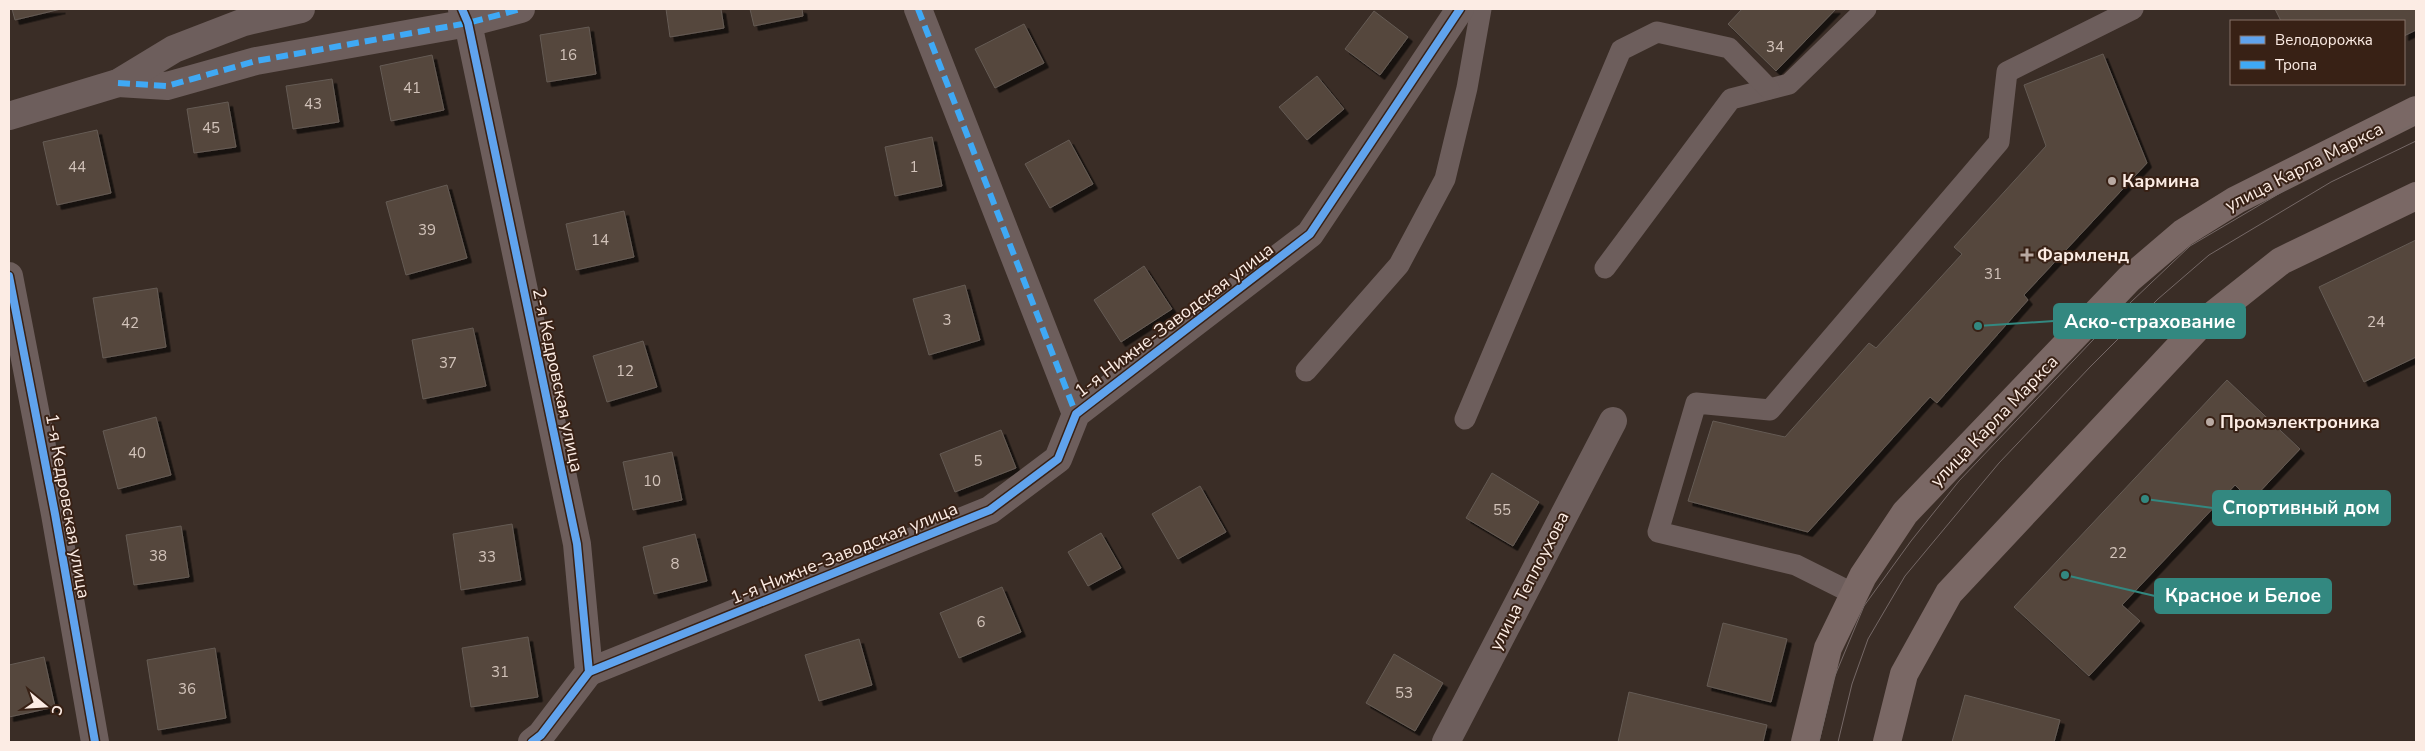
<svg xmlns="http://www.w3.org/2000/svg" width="2425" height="751" viewBox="0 0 2425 751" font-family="'Nunito Sans',sans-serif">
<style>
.building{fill:#54473d;stroke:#655b54;filter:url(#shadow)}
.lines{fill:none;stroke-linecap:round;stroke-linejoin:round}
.lane{stroke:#6d5e5c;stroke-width:21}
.street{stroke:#6d5e5c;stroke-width:28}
.secondary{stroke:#7a6865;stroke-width:28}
.tram{stroke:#756866;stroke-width:1}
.quiet{stroke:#3fa9f5;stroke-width:6;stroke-dasharray:12 6;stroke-linecap:butt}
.cycleway-casing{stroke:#382115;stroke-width:11}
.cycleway{stroke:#60a3ed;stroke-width:8}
.poi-dot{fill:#b8a9a2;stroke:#382115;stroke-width:2}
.labels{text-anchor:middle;stroke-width:4;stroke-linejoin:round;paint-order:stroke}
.number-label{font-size:15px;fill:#d2c3ba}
.street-label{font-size:18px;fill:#fcece4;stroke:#382115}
.poi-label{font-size:18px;font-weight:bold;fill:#fcece4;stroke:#382115;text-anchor:start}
.leader{fill:none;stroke:#338880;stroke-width:2}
.callout-dot{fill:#338880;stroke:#382115;stroke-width:2}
.callout{fill:#338880;stroke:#338880;stroke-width:2}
.callout-label{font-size:19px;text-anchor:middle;font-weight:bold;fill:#fff}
</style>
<defs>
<filter id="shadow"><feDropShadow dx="4.5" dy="4.5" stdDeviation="0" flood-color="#0009"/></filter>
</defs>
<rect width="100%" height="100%" fill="#3a2d26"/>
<g class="building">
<polygon points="12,9 61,9 15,20"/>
<polygon points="666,9 721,9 724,28 670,37"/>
<polygon points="750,9 802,9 803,16 754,26"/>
<polygon points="1742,9 1836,9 1776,71 1728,24"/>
<polygon points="2275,9 2416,9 2416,30 2404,36 2404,21 2281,21"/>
<polygon points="1374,11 1408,37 1380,75 1345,49"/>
<polygon points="1024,24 1044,63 995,88 975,49"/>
<polygon points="589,27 596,74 547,82 540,35"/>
<polygon points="2103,54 2147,163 2024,295 2028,300 1937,403 1930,397 1808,532 1688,501 1713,421 1785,437 1869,343 1876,348 1962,254 1954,247 2046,146 2024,85"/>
<polygon points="432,55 444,110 391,121 380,66"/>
<polygon points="1317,76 1344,109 1307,140 1279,107"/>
<polygon points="332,79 339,122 293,129 286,86"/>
<polygon points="228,102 236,147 194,153 187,109"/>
<polygon points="97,130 111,193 57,205 43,142"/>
<polygon points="932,137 942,186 895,196 885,147"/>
<polygon points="1069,140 1093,184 1050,208 1025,164"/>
<polygon points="447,185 467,258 406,275 386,202"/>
<polygon points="624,211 634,257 576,270 566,224"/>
<polygon points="2416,240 2416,357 2364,382 2319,287"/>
<polygon points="1144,266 1172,309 1121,342 1094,300"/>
<polygon points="965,285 980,340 929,355 913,299"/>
<polygon points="157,288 166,347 103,358 93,298"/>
<polygon points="473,328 486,386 423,399 412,340"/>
<polygon points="643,341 657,387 607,402 593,356"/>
<polygon points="2227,380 2300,449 2251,501 2235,485 2122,605 2140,621 2089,676 2014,607"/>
<polygon points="156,417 171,475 118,489 103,431"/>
<polygon points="1001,430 1016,468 955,492 940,454"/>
<polygon points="672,452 682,500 633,510 623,462"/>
<polygon points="1492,473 1539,502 1513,546 1466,518"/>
<polygon points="1200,486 1226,532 1178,559 1152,514"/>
<polygon points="512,524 521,580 461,590 453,534"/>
<polygon points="181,526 189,577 134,585 126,535"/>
<polygon points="1101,533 1121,568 1088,586 1068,552"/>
<polygon points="695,534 707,581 654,594 643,547"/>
<polygon points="1002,587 1021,632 959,658 940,613"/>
<polygon points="1723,623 1787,639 1771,702 1707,686"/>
<polygon points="528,637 538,697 471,707 462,648"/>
<polygon points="859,639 872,685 819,701 805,655"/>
<polygon points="215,648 226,718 158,730 147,660"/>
<polygon points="1394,654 1443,683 1415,731 1366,703"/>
<polygon points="44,657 55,707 9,717 9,665"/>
<polygon points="1629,692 1767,725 1763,742 1618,742"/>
<polygon points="1965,695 2060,720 2054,742 1952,742"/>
</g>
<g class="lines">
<g class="lane">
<polyline points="1605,268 1731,99 1789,84 1866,9"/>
<polyline points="1306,371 1399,265 1445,179 1467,88 1481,9"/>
<polyline points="1465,419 1621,50 1657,32 1729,48 1769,89"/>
<polyline points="1854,594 1796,565 1658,532 1696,403 1770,410 1999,142 2007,72 2133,9"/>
</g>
<g class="street">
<polyline points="462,9 468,23 577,544 589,672 541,735 532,742"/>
<polyline points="918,9 1076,414"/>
<polyline points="118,83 167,86 256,61 468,23 521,9"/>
<polyline points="9,116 118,83 174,49 244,22 301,9"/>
<polyline points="9,276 55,514 95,742"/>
<polyline points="589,672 990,510 1058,459 1076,414 1310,234 1460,9"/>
<polyline points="1446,742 1613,421"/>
</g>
<g class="secondary">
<polyline points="1805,742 1828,648 1863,576 1905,513 2129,279 2183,233 2236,200 2416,110"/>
<polyline points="1887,742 1904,674 1949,593 2199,326 2281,261 2416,196"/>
</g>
<g class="tram">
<polyline points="1819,742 1834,678 1864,606 1911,541 1959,481 2111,321 2190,246 2321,169 2416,123"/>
<polyline points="1838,742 1852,684 1868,639 1905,576 1999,463 2090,367 2158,299 2209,255 2331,182 2416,141"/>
</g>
<g class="quiet">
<polyline points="918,9 1076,414"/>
<polyline points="118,83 167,86 256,61 468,23 521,9"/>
</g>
<defs>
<g id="cycleway">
<polyline points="462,9 468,23 577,544 589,672 541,735 532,742"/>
<polyline points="9,276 55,514 95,742"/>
<polyline points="589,672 990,510 1058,459 1076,414 1310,234 1460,9"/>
</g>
</defs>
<use href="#cycleway" class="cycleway-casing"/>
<use href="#cycleway" class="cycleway"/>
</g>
<g class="poi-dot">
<circle cx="2112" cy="181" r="5"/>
<path d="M2024.5 247.5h5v5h5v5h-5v5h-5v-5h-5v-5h5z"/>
<circle cx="2210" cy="422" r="5"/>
</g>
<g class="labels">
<g class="number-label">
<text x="1775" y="52">34</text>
<text x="568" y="60">16</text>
<text x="412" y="93">41</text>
<text x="313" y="109">43</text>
<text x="211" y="133">45</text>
<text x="77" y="172">44</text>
<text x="914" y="172">1</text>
<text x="427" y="235">39</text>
<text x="600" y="245">14</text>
<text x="1993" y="279">31</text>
<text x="947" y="325">3</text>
<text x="2376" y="327">24</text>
<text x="130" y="328">42</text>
<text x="448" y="368">37</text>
<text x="625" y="376">12</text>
<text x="137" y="458">40</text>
<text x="978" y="466">5</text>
<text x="652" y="486">10</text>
<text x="1502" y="515">55</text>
<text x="2118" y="558">22</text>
<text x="158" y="561">38</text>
<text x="487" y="562">33</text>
<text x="675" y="569">8</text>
<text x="981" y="627">6</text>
<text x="500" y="677">31</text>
<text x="187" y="694">36</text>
<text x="1404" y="698">53</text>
</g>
<g class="street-label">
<text transform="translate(2304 167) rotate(-27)" y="6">улица Карла Маркса</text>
<text transform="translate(1174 320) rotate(-37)" y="6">1-я Нижне-Заводская улица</text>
<text transform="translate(558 380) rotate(78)" y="6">2-я Кедровская улица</text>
<text transform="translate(1994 421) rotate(-46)" y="6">улица Карла Маркса</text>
<text transform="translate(68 506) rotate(80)" y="6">1-я Кедровская улица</text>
<text transform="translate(844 553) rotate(-22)" y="6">1-я Нижне-Заводская улица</text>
<text transform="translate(1529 581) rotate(-63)" y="6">улица Теплоухова</text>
</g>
<g class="poi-label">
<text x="2122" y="187">Кармина</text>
<text x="2037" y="261">Фармленд</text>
<text x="2220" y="428">Промэлектроника</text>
</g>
</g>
<path class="leader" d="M1978 326L2054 321M2145 499L2213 508M2065 575L2155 596"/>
<g class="callout-dot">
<circle cx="1978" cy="326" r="5"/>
<circle cx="2145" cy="499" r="5"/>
<circle cx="2065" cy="575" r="5"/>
</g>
<g class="callout">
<rect x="2054" y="304" width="191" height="34" rx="5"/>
<rect x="2213" y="491" width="177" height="34" rx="5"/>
<rect x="2155" y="579" width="176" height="34" rx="5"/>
</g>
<g class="callout-label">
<text x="2150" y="328">Аско-страхование</text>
<text x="2301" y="514">Спортивный дом</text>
<text x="2243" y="602">Красное и Белое</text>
</g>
<rect width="2425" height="751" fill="none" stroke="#fcece4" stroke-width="20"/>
<rect x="2230" y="20" width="175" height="65" fill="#382115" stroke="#867268"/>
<rect x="2240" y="36" width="25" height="8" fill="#60a3ed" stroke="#867268"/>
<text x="2275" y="45" font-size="15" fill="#fcece4">Велодорожка</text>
<rect x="2240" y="61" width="25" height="8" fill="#3fa9f5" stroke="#867268"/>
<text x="2275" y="70" font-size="15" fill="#fcece4">Тропа</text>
<g transform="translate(45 706) rotate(108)" stroke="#382115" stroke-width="4" paint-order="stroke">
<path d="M0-4L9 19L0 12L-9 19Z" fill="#fcece4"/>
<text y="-8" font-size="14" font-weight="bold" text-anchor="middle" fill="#fcece4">С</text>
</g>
</svg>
